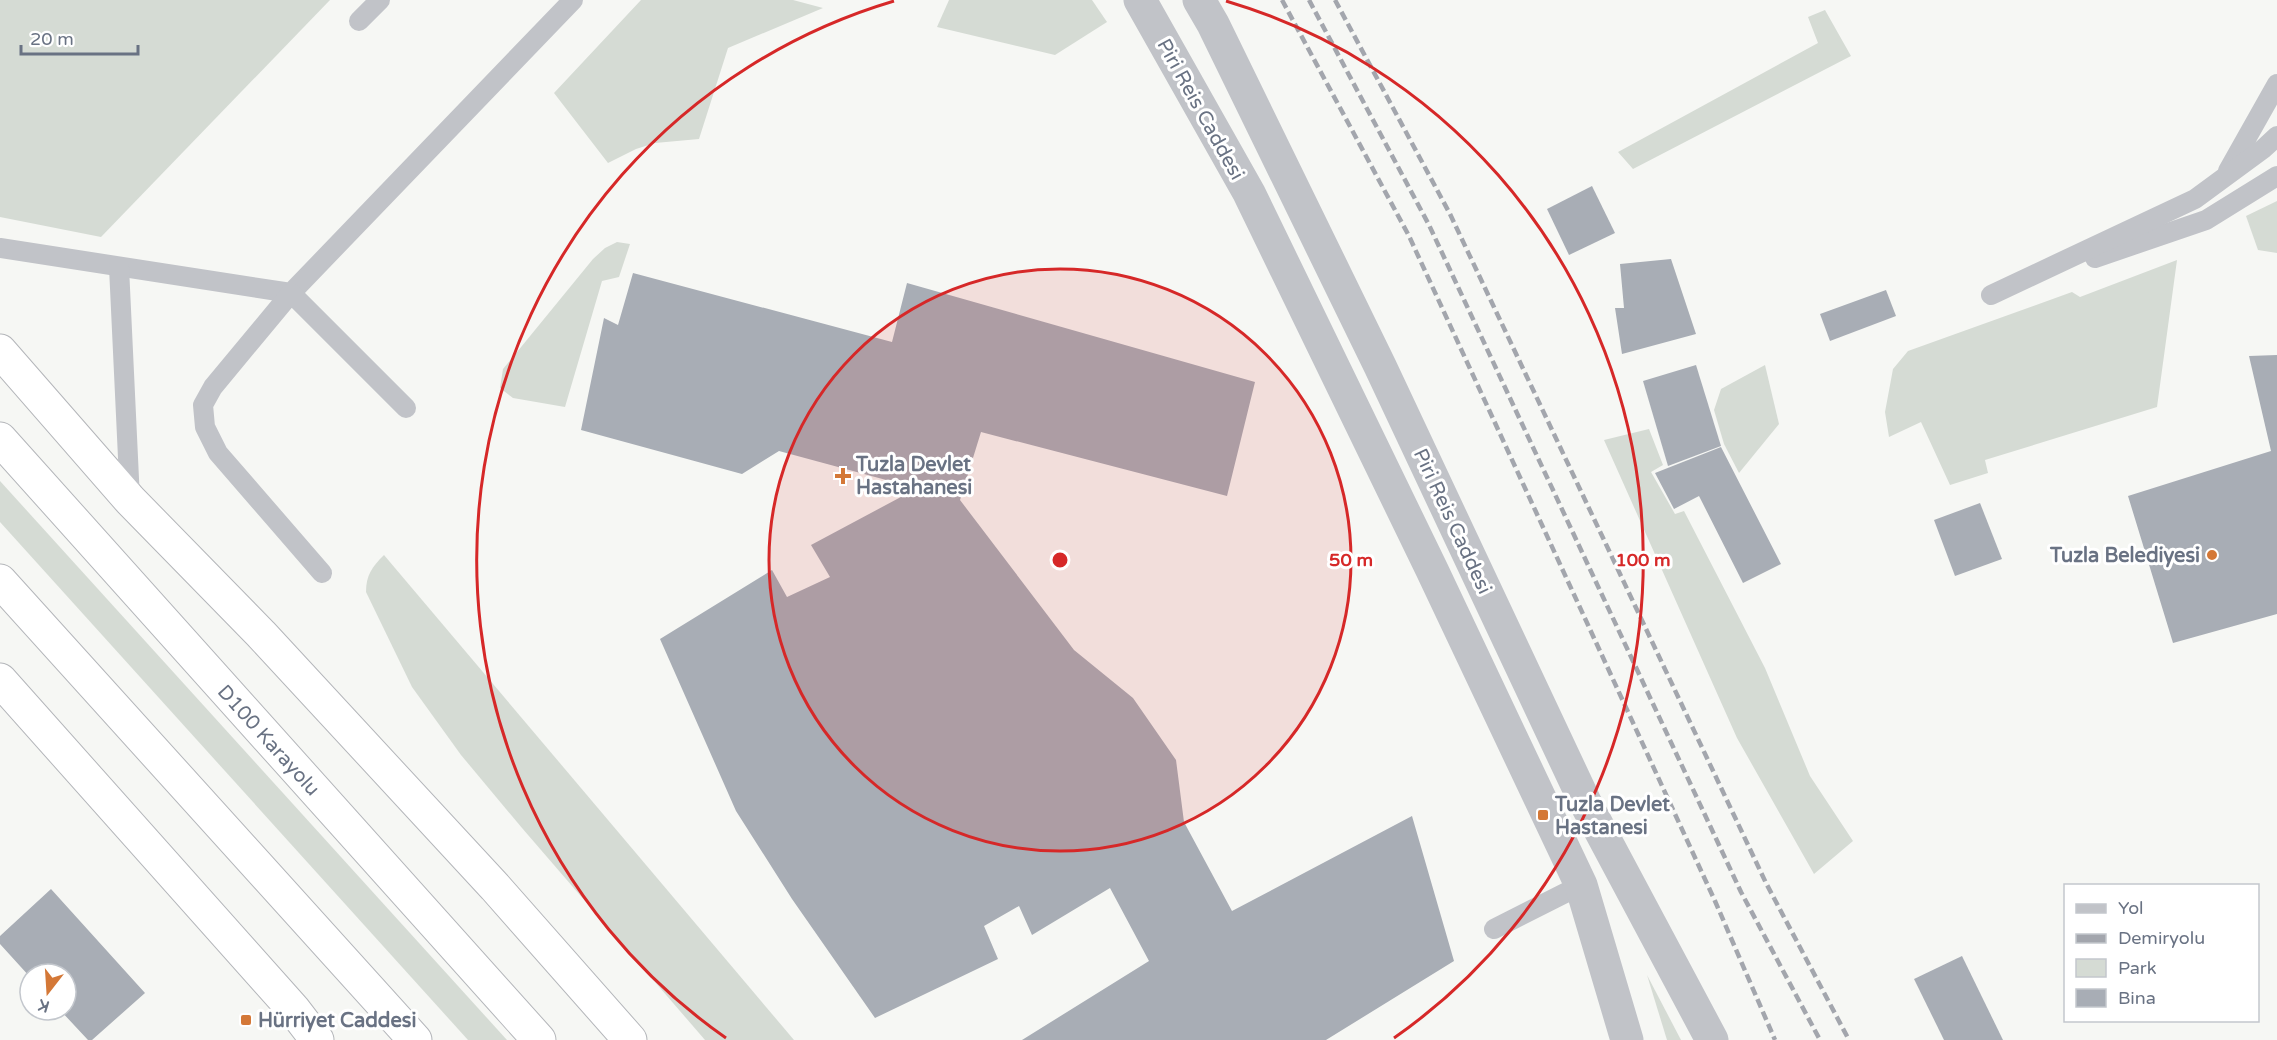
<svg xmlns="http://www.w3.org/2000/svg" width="2277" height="1040" viewBox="0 0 2277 1040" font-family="'Varela Round',sans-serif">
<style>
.green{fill:#d5dbd4}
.building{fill:#a8adb5}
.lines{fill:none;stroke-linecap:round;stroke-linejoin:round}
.trunk-casing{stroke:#b4b6ba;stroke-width:35}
.service{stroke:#c1c3c8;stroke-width:20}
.tertiary{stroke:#c1c3c8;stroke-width:33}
.trunk{stroke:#fff;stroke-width:33}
.rail{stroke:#a3a6ad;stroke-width:4.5;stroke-dasharray:9 4.5;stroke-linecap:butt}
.ring{fill:none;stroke:#d62828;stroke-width:3}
.poi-dot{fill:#d47837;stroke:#fff;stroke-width:2}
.labels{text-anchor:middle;stroke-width:6;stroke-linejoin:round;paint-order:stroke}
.street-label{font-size:20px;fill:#697283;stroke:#fff}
.poi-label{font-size:20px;font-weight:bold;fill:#697283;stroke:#fff;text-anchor:start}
.centre{fill:#d62828;stroke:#fff;stroke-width:3}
.ring-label{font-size:18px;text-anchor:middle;font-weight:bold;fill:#d62828;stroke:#fff;stroke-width:6;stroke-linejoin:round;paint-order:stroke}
</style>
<rect width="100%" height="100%" fill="#f6f7f4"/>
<g class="green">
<polygon points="0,0 330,0 101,237 0,217"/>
<polygon points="641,0 793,0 823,8 728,48 699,139 655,143 636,149 608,163 554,93"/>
<polygon points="949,0 1092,0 1107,22 1055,55 937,27"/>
<polygon points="1825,10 1851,56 1633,169 1618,152 1818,43 1808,17"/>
<polygon points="2277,201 2277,253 2258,250 2246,216"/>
<polygon points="617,242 630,244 619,277 602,281 565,407 513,398 500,388 503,369 593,259 605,248"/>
<polygon points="2177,260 2157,407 1985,460 1988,473 1950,485 1921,422 1889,437 1885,412 1893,369 1908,351 2072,292 2080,297"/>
<polygon points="1765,365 1779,424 1739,473 1724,444 1714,410 1721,389"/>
<polygon points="1649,429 1663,465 1651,472 1675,514 1684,511 1765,668 1810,776 1853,841 1814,874 1737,738 1604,440"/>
<polygon points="0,481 507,1040 468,1040 0,522"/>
<path d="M384 555 794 1040H705L522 828 461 755 412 687 366 592C366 575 372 567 384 555Z"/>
<polygon points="1647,975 1681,1040 1667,1040"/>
</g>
<g class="building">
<polygon points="1592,186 1615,233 1569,255 1547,209"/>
<polygon points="1671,259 1696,334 1622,354 1615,308 1624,308 1620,264"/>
<polygon points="633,273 892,342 907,283 1255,382 1227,496 981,432 960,500 1074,650 1133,698 1176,760 1184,822 1232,911 1412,816 1454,961 1326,1040 1022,1040 1149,961 1110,888 1032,935 1019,906 984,926 998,959 875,1018 792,899 736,811 660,639 772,570 787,597 830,577 811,545 914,490 949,497 779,451 742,474 581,430 604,318 618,325"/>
<polygon points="1886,290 1896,316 1830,341 1820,314"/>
<polygon points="2277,355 2277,614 2173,643 2128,496 2271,451 2249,356"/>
<polygon points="1696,365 1721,446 1668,466 1643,381"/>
<polygon points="1721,447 1781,564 1743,583 1699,496 1674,509 1655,473"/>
<polygon points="1980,503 2002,559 1955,576 1934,520"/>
<polygon points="51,889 145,993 92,1040 88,1040 60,1010 66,1010 66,974 30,974 30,977 0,944 0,936"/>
<polygon points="1962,956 2003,1040 1944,1040 1914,979"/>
</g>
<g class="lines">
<defs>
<g id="trunk">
<polyline points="0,351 130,500 261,634 495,887 630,1040"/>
<polyline points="0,439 539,1040"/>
<polyline points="0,581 415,1040"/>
<polyline points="0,680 294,1010 317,1040"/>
</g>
</defs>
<use href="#trunk" class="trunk-casing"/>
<g class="service">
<polyline points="359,21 380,0"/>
<polyline points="2228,171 2277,84"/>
<polyline points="0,248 291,293 573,0"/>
<polyline points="2095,258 2206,220 2277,176"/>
<polyline points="119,267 130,500"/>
<polyline points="1991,295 2195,199 2263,149 2277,136"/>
<polyline points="322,573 218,453 205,427 203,405 213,387 291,293 406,408"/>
<polyline points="1494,929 1581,885"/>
</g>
<g class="tertiary">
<polyline points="1140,0 1249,193 1432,570 1581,885 1627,1040"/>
<polyline points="1199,0 1213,24 1380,366 1585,802 1712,1040"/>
</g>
<use href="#trunk" class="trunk"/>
<g class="rail">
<polyline points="1282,0 1409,236 1715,901 1775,1040"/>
<polyline points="1309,0 1429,225 1741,892 1820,1040"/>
<polyline points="1335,0 1450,214 1766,883 1849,1040"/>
</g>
</g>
<circle cx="1060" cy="560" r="291" fill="#d62828" fill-opacity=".12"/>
<g class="ring">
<circle cx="1060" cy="560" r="291"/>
<path d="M726 1038A583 583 0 0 1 894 1M1226 1A583 583 0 0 1 1394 1038"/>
</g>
<g class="poi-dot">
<path d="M840 467h6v6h6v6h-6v6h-6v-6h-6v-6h6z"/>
<circle cx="2212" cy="555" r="6"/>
<rect x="1537" y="809" width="12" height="12" rx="3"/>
<rect x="240" y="1014" width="12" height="12" rx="3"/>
</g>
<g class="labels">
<g class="street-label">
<text transform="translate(1201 109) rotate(61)" y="7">Piri Reis Caddesi</text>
<text transform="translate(1453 521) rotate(65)" y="7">Piri Reis Caddesi</text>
<text transform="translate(269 740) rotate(48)" y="7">D100 Karayolu</text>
</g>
<g class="poi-label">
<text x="856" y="471">Tuzla Devlet<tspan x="856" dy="23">Hastahanesi</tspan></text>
<text x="2200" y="562" text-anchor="end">Tuzla Belediyesi</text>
<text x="1555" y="811">Tuzla Devlet<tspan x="1555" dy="23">Hastanesi</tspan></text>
<text x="258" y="1027">Hürriyet Caddesi</text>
</g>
</g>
<circle cx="1060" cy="560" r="9" class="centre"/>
<g class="ring-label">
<text x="1351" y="566">50 m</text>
<text x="1643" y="566">100 m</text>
</g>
<rect x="2064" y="884" width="195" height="138" fill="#ffffff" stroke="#c3c7cd" stroke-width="1.5"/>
<rect x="2076" y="904" width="30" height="9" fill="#c1c3c8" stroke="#c3c7cd" stroke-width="1.5"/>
<text x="2118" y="914" font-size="18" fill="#697283">Yol</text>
<rect x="2076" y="934" width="30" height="9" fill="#a3a6ad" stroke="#c3c7cd" stroke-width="1.5"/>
<text x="2118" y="944" font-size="18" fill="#697283">Demiryolu</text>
<rect x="2076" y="959" width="30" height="18" fill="#d5dbd4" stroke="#c3c7cd" stroke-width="1.5"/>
<text x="2118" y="974" font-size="18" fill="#697283">Park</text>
<rect x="2076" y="989" width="30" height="18" fill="#a8adb5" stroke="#c3c7cd" stroke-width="1.5"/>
<text x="2118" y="1004" font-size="18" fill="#697283">Bina</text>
<g transform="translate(48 992) rotate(197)"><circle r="28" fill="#ffffff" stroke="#c3c7cd" stroke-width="1.5"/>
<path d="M0-4.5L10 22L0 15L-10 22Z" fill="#d47837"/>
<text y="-9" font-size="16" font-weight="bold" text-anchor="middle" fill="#697283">K</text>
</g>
<path d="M21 45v9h117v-9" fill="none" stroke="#697283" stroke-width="3"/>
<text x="30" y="45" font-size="18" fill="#697283" stroke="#ffffff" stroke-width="4.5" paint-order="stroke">20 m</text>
</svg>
